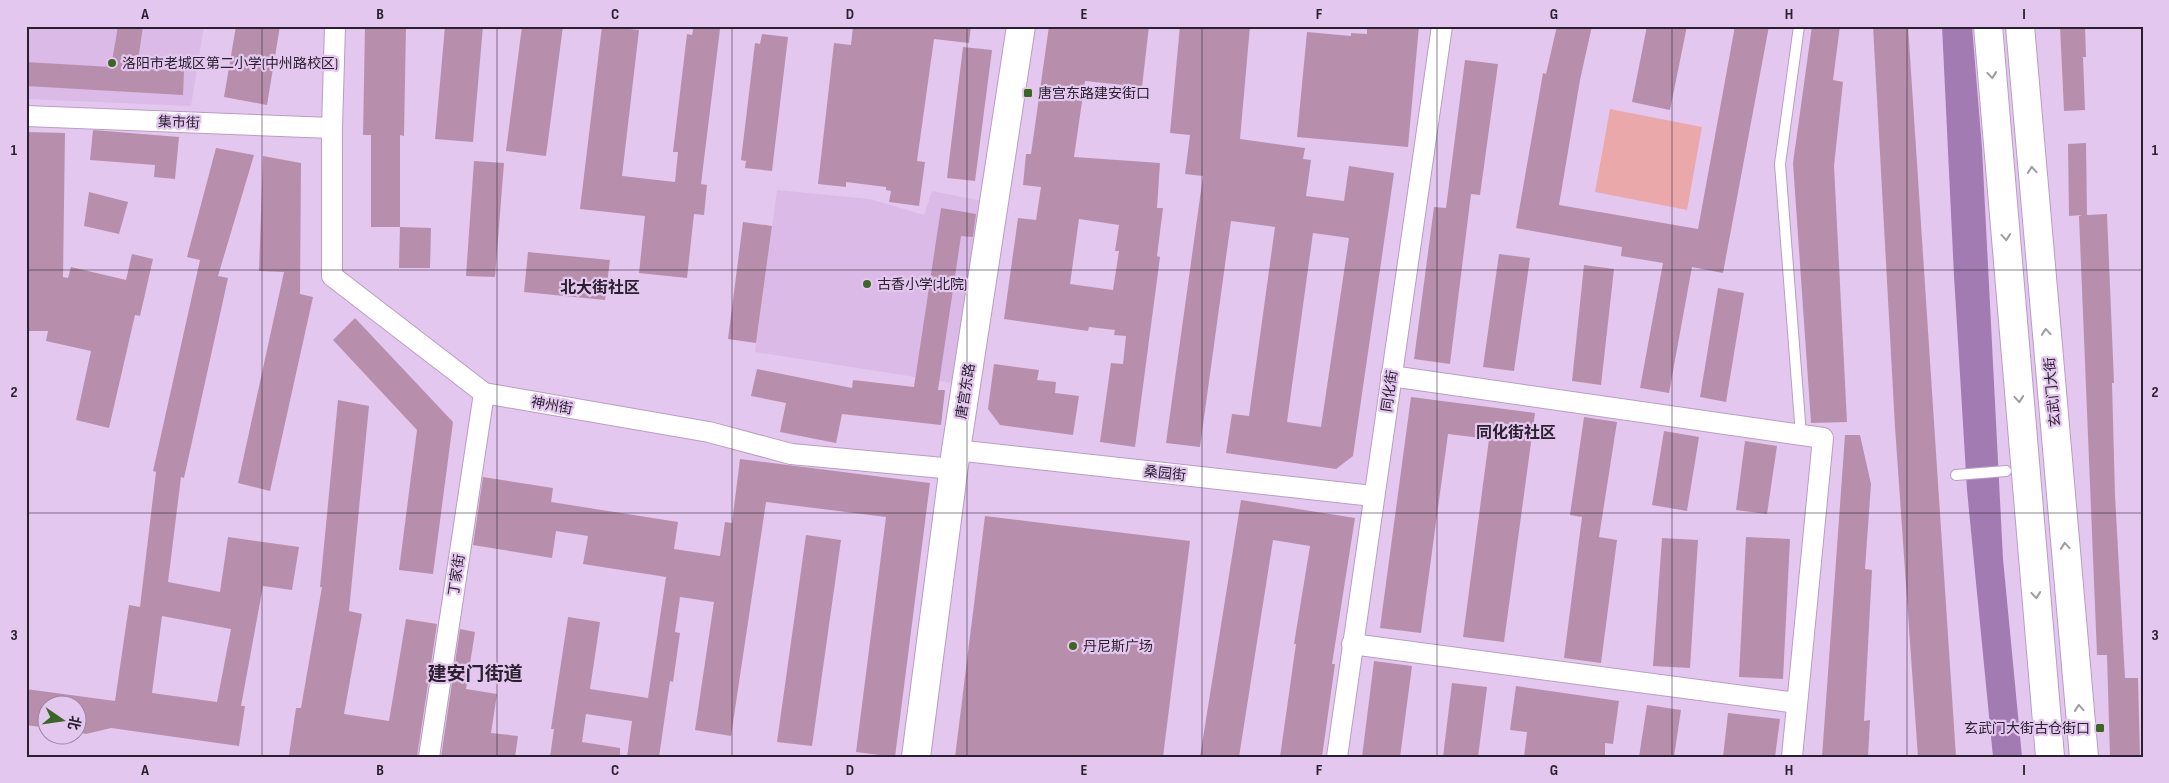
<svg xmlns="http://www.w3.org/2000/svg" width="2169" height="783" viewBox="0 0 2169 783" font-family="'Sofia Sans Condensed','Noto Sans SC',sans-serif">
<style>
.built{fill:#dbbae8}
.green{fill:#eba8ab}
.water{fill:#a37bb3}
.building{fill:#b78fac;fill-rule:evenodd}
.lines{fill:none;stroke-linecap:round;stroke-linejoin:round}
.lane-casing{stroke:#b99dc4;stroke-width:12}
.street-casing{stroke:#b99dc4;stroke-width:22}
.secondary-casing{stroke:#b99dc4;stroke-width:30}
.path{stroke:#a891b1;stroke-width:3;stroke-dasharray:4 4;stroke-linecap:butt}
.lane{stroke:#fff;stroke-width:10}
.street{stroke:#fff;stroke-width:20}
.secondary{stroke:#fff;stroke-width:28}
.oneway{stroke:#9f9ba1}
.grid{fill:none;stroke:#2a202f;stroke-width:1;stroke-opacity:0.55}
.poi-dot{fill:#3b6623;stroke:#e4c7ef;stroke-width:2}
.labels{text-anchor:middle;stroke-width:4.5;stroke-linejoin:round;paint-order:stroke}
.poi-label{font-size:14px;fill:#2a202f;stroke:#e4c7ef;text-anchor:start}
.street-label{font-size:14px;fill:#2a202f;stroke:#e4c7ef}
.quarter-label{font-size:16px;font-weight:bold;fill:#2a202f;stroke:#e4c7ef}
.district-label{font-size:19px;font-weight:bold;fill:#2a202f;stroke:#e4c7ef}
.neatline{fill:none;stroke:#2a202f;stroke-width:2}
.grid-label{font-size:16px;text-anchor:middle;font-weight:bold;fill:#2a202f}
</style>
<rect width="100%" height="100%" fill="#e4c7ef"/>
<g class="built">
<polygon points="26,26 204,26 191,106 26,99"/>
<polygon points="777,190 870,199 924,215 932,191 982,201 953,383 755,352"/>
</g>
<polygon class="green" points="1610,109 1702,127 1687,210 1595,192"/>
<polygon class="water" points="1942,26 1972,26 1982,148 2003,559 2022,757 1993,757 1967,490 1954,276"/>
<g class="building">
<polygon points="118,26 143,26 137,68 184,71 183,95 26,86 26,62 111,67"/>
<polygon points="236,26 280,26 267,105 224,97"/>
<polygon points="365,26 406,26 404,136 400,135 400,227 371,227 371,135 363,135"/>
<polygon points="445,26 483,26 473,142 435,139"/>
<polygon points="522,26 563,26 546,156 506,151"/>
<polygon points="602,26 639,30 622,176 675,182 678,152 673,152 687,34 692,35 694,26 720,29 701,184 707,185 704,215 694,214 687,278 639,273 645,216 580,209"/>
<polygon points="853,26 971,26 969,43 934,39 917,161 925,162 919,206 889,202 891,191 886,190 886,187 846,182 846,187 818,184 834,43 851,45"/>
<path d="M1049 26H1149L1142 87 1085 81 1074 157 1160 163 1157 208H1163L1157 256 1160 257 1135 447 1100 442 1111 363 1123 364 1126 336 1114 335 1115 330 1089 327 1088 331 1004 319 1018 218 1036 220 1041 187 1023 185 1026 154H1031ZM1079 219 1119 225 1115 251H1119L1113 290 1070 284Z"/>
<path d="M1180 26H1250L1240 139 1305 148 1303 159 1311 160 1306 196 1344 201 1349 166 1394 173 1353 456 1336 469 1226 453 1232 414 1249 416 1275 227 1231 221 1200 447 1166 443 1203 176 1185 174 1190 135 1170 133ZM1313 233 1349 238 1321 427 1287 422Z"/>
<polygon points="1367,26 1419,26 1408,147 1297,137 1307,32 1351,36 1351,33 1367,34"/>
<polygon points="1557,26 1592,26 1580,80 1559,205 1698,229 1735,26 1769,26 1723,273 1692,267 1669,393 1640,388 1663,263 1621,256 1622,247 1516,228 1543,73 1546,74"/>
<polygon points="1647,26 1687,26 1670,110 1632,102"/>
<polygon points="1812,26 1840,26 1833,80 1843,82 1834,166 1847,422 1811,423 1793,163"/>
<polygon points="1873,26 1908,26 1956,757 1918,757 1895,427"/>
<polygon points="2060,26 2085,26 2086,57 2083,57 2085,110 2064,111"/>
<polygon points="762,34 788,37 772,171 745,168 746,161 741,160 755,43 760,44"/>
<polygon points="963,47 992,50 975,181 947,178"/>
<polygon points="1465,60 1498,64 1480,195 1471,194 1450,364 1414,359 1434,207 1446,208"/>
<polygon points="93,130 179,137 175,179 154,177 155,165 90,160"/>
<polygon points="26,132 65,133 63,277 68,278 71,267 126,280 132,254 153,259 140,316 135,315 109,428 76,420 91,351 46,341 48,331 26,331 28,173 26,173"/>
<polygon points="2086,143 2087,215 2107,214 2114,383 2112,383 2115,495 2125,678 2138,678 2140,757 2110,757 2107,655 2097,655 2079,216 2082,215 2069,216 2068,144"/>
<path d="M216 148 254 155 218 276 228 278 184 478 181 477 168 582 220 592 228 537 299 547 292 590 263 586 241 706H245L239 746 111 728 86 734 78 732V706H48V728L26 725V689L115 701 129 605 140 607 156 472 153 471 200 260 187 257ZM162 616 231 629 217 702 152 693Z"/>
<polygon points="263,156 301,163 300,294 313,297 270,491 238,483 284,272 259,271"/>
<polygon points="474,161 504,163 495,277 466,276"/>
<polygon points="89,192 128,202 119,234 84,226"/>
<polygon points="941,208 976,214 973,237 961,236 938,390 945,390 941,425 842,414 836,443 780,432 786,403 751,396 757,369 852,388 853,380 914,387"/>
<polygon points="743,222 772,226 756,343 728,339"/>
<polygon points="400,227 431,228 430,268 399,268"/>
<polygon points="528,252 610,260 605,300 524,292"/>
<polygon points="1499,254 1530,258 1514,371 1483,367"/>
<polygon points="1584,265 1614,269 1601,385 1572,381"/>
<polygon points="1718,288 1744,293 1726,402 1700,397"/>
<polygon points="355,318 453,422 433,574 399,570 417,430 333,340"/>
<polygon points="994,364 1039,370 1037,380 1056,382 1055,393 1079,396 1073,435 1000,425 988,409"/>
<polygon points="1411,397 1535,413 1504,642 1463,637 1489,439 1448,434 1421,633 1380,628"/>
<polygon points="338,400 369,406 349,611 362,614 344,714 389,721 406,619 437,624 417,757 289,755 296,708 301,708 322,587 320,587"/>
<polygon points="1584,417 1617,422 1599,537 1617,540 1601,663 1564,658 1582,517 1570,515"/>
<polygon points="1664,431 1699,437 1687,511 1652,505"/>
<polygon points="1845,435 1860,435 1871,484 1865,569 1872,570 1864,721 1870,720 1868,757 1822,757"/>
<polygon points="1745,441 1777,446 1767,514 1736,510"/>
<polygon points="740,459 930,483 895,757 856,752 886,517 766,502 731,736 695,730 714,602 680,597 675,632 680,633 673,682 670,681 659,757 627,757 632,721 586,714 582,742 620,748 620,757 550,757 554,729 551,729 568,617 600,622 590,689 648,698 666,577 583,564 588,536 556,531 552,558 473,545 483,477 553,488 551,502 678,522 674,549 720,556 725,522 732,523"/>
<polygon points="1241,500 1355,518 1332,664 1335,664 1322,757 1280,757 1296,644 1294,644 1310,546 1273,540 1239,757 1200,757"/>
<polygon points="985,516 1190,541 1163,757 955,757"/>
<polygon points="806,535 841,540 812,746 777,742"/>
<polygon points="1746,537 1790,539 1783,679 1739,677"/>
<polygon points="1662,538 1698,540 1690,668 1653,666"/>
<polygon points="460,629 475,632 466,689 497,694 491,733 518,736 515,757 441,757"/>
<polygon points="1374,661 1412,666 1400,757 1362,757"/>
<polygon points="1452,683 1487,687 1478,757 1443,757"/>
<polygon points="1516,686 1619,701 1613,744 1605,743 1605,757 1524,757 1527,732 1510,730"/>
<polygon points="1647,705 1681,710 1674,757 1639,757"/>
<polygon points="1728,713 1780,719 1775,757 1723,757"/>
</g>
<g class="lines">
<defs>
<g id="lane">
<polyline points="1799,26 1780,164 1801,435"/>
<polyline points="1956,475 2006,471"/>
</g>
<g id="street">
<polyline points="335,26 332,128 332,276 484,393 709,432 791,454 954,469"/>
<polyline points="26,116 332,128"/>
<polyline points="1391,376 1823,438 1792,757"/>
<polyline points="956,450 1373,496"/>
<polyline points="1352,644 1797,703"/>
<polyline points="429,757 484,393"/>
<polyline points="1337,757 1442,26"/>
</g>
<g id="secondary">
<polyline points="1988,26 2050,757"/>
<polyline points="2020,26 2084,757"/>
<polyline points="916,757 956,450 1021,26"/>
</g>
</defs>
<use href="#lane" class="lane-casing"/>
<use href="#street" class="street-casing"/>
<use href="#secondary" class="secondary-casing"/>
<polyline class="path" points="1976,724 2025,723"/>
<use href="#lane" class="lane"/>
<use href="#street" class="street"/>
<use href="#secondary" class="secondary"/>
</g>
<defs><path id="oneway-chevron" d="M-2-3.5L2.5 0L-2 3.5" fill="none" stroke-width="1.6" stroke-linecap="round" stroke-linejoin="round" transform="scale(1.25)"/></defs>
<g class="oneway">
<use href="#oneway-chevron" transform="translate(1992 75) rotate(85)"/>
<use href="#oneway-chevron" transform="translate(2032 170) rotate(-95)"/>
<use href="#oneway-chevron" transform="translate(2006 237) rotate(85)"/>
<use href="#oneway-chevron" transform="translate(2046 332) rotate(-95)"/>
<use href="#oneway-chevron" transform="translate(2019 399) rotate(85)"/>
<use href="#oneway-chevron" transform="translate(2065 546) rotate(-95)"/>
<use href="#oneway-chevron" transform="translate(2036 595) rotate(85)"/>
<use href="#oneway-chevron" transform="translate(2079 708) rotate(-95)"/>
</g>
<path class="grid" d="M262 26V757M497 26V757M732 26V757M967 26V757M1202 26V757M1437 26V757M1672 26V757M1907 26V757M26 270H2143M26 513H2143"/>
<g class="poi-dot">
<circle cx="112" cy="63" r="5"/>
<rect x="1023" y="88" width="10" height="10" rx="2.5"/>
<circle cx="867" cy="284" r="5"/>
<circle cx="1073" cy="646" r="5"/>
<rect x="2095" y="723" width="10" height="10" rx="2.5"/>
</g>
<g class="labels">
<g class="poi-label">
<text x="122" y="68">洛阳市老城区第二小学(中州路校区)</text>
<text x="1038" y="98">唐宫东路建安街口</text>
<text x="877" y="289">古香小学(北院)</text>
<text x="1083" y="651">丹尼斯广场</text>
<text x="2090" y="733" text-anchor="end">玄武门大街古仓街口</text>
</g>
<g class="street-label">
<text transform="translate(179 122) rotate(2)" y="5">集市街</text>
<text transform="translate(965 391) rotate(-81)" y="5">唐宫东路</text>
<text transform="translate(1389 391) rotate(-82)" y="5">同化街</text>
<text transform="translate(2052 392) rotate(-95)" y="5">玄武门大街</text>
<text transform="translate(552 405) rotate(10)" y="5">神州街</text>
<text transform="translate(1165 473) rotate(6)" y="5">桑园街</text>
<text transform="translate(456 575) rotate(-81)" y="5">丁家街</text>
</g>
<g class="quarter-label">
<text x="600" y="293">北大街社区</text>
<text x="1516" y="438">同化街社区</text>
</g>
<g class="district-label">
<text x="475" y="680">建安门街道</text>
</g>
</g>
<rect width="2169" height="783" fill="none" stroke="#e4c7ef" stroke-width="55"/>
<g transform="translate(62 720) rotate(103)"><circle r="24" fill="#e4c7ef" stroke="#9a84a2"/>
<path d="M0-4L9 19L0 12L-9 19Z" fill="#3b6623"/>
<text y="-8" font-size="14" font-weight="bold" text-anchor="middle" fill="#2a202f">北</text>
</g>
<rect x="28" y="28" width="2114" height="728" class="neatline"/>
<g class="grid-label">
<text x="145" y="19">A</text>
<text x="380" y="19">B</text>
<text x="615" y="19">C</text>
<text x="850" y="19">D</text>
<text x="1084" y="19">E</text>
<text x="1319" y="19">F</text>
<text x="1554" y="19">G</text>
<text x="1789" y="19">H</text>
<text x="2024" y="19">I</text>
<text x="14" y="155">1</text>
<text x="2155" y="155">1</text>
<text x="14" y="397">2</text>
<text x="2155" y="397">2</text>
<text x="14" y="640">3</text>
<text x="2155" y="640">3</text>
<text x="145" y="775">A</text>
<text x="380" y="775">B</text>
<text x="615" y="775">C</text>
<text x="850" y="775">D</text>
<text x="1084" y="775">E</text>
<text x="1319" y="775">F</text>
<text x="1554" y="775">G</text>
<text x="1789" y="775">H</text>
<text x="2024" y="775">I</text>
</g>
</svg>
